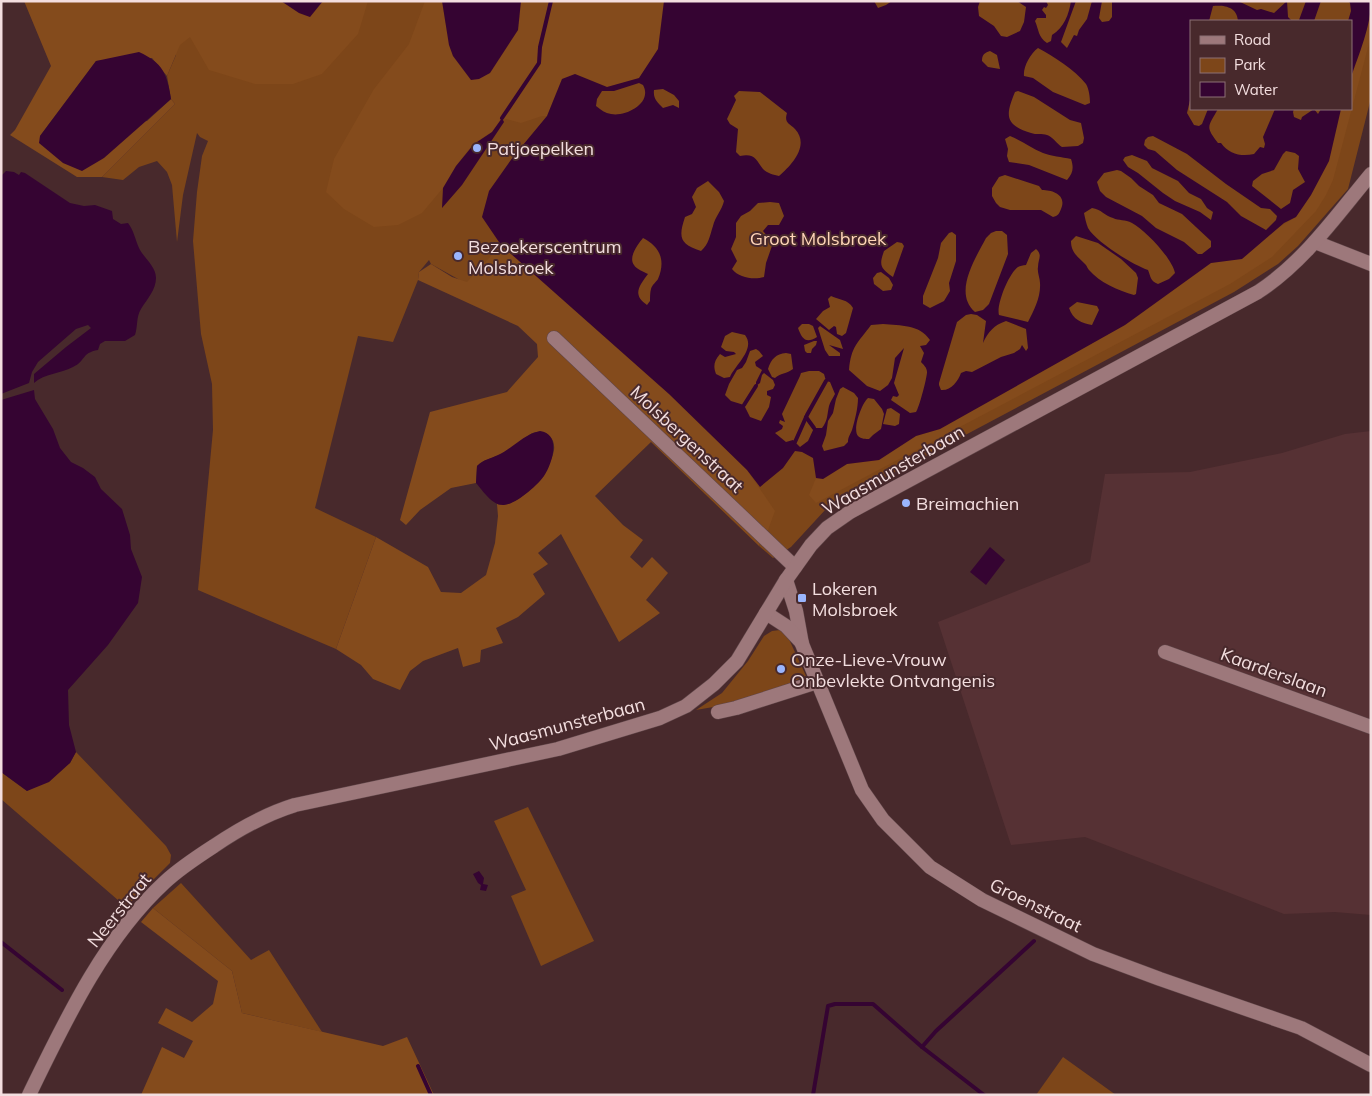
<svg xmlns="http://www.w3.org/2000/svg" width="1372" height="1096" font-family="Mulish,sans-serif">
<style>
.built{fill:#563134}
.green{fill:#7d4619;fill-rule:evenodd}
.forest{fill:#844b1c}
.water{fill:#350432;fill-rule:evenodd}
.lines{fill:none;stroke-linecap:round;stroke-linejoin:round}
.stream{stroke:#350432;stroke-width:4}
.minor-casing{stroke:#604649;stroke-width:15}
.minor{stroke:#9d787b;stroke-width:14}
.poi-dot{fill:#9ab5fd;stroke:#48292c;stroke-width:2}
.labels{text-anchor:middle;dominant-baseline:central;stroke-width:4;stroke-linejoin:round;paint-order:stroke}
.poi-label{font-size:18px;fill:#f3dedf;stroke:#48292c;text-anchor:start}
.park-label{font-size:18px;fill:#ffd5b8;stroke:#48292c}
.street-label{font-size:18px;fill:#f3dedf;stroke:#48292c}
</style>
<rect width="100%" height="100%" fill="#48292c"/>
<polygon class="built" points="1371,431 1371,915 1335,912 1284,914 1085,837 1011,845 938,622 1090,562 1105,474 1190,472 1282,453 1345,434"/>
<g class="green">
<path d="M 159,1 L 1371,1 L 1371,98 L 1348,189 L 1298,246 L 1278,264 L 1234,292 L 826,509 L 791,547 L 773,558 L 759,546 L 768,530 L 688,449 L 458,279 L 431,264 L 429,260 L 419,272 L 418,280 L 393,342 L 358,336 L 315,508 L 376,537 L 336,649 L 198,590 L 213,430 L 212,384 L 201,334 L 193,241 L 197,192 L 202,156 L 208,141 L 200,137 L 197,133 L 183,195 L 177,242 L 172,185 L 167,172 L 157,161 L 139,167 L 123,180 L 102,177 L 175,104 L 171,99 L 167,76 L 176,55 ZM 1191,21 L 1351,21 L 1351,109 L 1191,109 Z"/>
<path d="M 780,630 L 788,637 L 806,676 C 771,692 734,705 696,710 L 722,693 L 748,661 L 764,636 L 772,631 Z"/>
<polygon points="76,752 166,846 171,855 170,863 126,907 1,799 1,772 27,791 70,763"/>
<polygon points="528,807 594,941 541,966 511,896 526,890 494,821"/>
<polygon points="181,883 251,960 269,950 322,1032 242,1013 232,971 153,908"/>
<polygon points="1063,1057 1116,1095 1036,1095"/>
</g>
<g class="forest">
<polygon points="24,1 281,1 299,13 310,17 323,1 368,1 358,34 322,74 293,84 255,84 209,70 190,37 180,45 167,76 152,58 96,61 40,136 147,121 171,99 175,104 102,177 77,177 10,135 15,130 51,66"/>
<polygon points="425,1 442,1 449,45 453,56 471,80 490,73 518,30 521,1 664,1 658,49 639,79 607,87 575,74 562,79 547,116 542,116 521,123 502,118 492,132 473,144 456,166 443,188 422,213 398,225 374,227 344,209 326,192 334,159 374,89 409,44"/>
<polygon points="1371,10 1371,36 1333,180 1326,195 1316,211 1272,257 1230,284 852,484 816,503 809,495 816,478 823,479 847,464 879,460 916,436 940,429 1125,325 1211,263 1224,260 1296,217 1311,195 1329,161 1341,109 1351,109 1351,77 1359,54"/>
<path d="M 501,245 L 669,394 L 747,470 L 775,511 L 768,530 L 759,546 L 651,442 L 595,496 L 623,525 L 643,540 L 630,557 L 642,568 L 652,557 L 668,573 L 646,600 L 660,613 L 619,642 L 561,534 L 538,553 L 548,564 L 533,574 L 545,594 L 518,617 L 496,628 L 503,643 L 481,650 L 480,662 L 463,667 L 458,648 L 423,661 L 410,671 L 400,690 L 373,679 L 361,665 L 336,649 L 376,537 L 428,567 L 441,592 L 461,593 L 486,575 L 495,543 L 498,516 L 497,504 C 519,510 551,470 554,450 C 556,435 541,427 529,435 C 526,437 523,440 520,442 C 514,446 504,453 497,456 C 489,459 483,460 477,466 L 476,483 L 451,488 L 420,510 L 406,525 L 400,520 L 430,412 L 507,392 L 538,357 L 537,344 L 518,326 L 418,280 L 419,272 L 431,264 L 452,277 L 467,282 Z"/>
<polygon points="153,908 232,971 242,1013 383,1046 407,1037 434,1095 141,1095 162,1047 184,1058 193,1041 158,1023 166,1008 192,1022 213,1004 218,981 141,922"/>
</g>
<g class="water">
<polygon points="281,1 323,1 310,17 299,13"/>
<polygon points="442,1 521,1 518,30 490,73 479,79 471,80 453,56 449,45"/>
<path d="M 664,1 L 874,1 L 878,8 L 886,5 L 892,1 L 980,1 L 978,7 L 979,16 L 994,26 L 1001,36 L 1007,37 L 1020,31 L 1024,22 L 1026,7 L 1017,1 L 1046,1 L 1048,5 L 1046,8 L 1044,7 L 1042,10 L 1046,15 L 1046,18 L 1037,18 L 1035,21 C 1039,30 1038,37 1047,43 L 1051,41 L 1052,35 C 1064,28 1069,14 1071,1 L 1076,1 L 1061,42 L 1067,48 L 1074,35 L 1077,36 L 1079,30 L 1087,19 L 1092,1 L 1102,1 L 1099,18 L 1102,22 L 1109,21 L 1112,17 L 1112,1 L 1238,1 L 1257,10 L 1261,9 L 1274,13 L 1287,1 L 1288,17 L 1292,21 L 1238,21 C 1237,7 1225,5 1213,6 L 1209,21 L 1191,21 L 1191,96 L 1187,113 L 1194,125 L 1199,126 L 1202,124 L 1208,109 L 1218,109 C 1208,127 1205,126 1218,143 L 1221,143 C 1229,154 1241,157 1254,154 L 1260,147 L 1264,148 L 1265,144 L 1263,137 L 1275,109 L 1294,109 L 1293,112 L 1294,117 L 1301,120 L 1302,117 L 1314,109 L 1318,114 L 1321,109 L 1341,109 L 1329,161 L 1311,195 L 1296,217 L 1284,223 L 1242,259 L 1211,263 L 1125,325 L 940,429 L 916,436 L 879,460 L 847,464 L 823,479 L 816,478 L 813,458 L 802,452 L 795,451 L 783,468 L 760,487 L 747,470 L 669,394 L 501,245 L 482,217 L 489,191 L 513,157 L 547,116 L 562,79 L 575,74 L 607,87 L 639,78 L 658,49 ZM 1038,48 C 1053,56 1075,70 1086,84 C 1089,89 1090,97 1090,103 L 1085,105 L 1053,92 L 1033,78 L 1024,76 C 1023,67 1030,54 1038,48 ZM 990,51 L 997,55 L 1000,69 L 988,67 L 982,61 C 982,55 984,53 990,51 ZM 639,83 L 643,85 C 653,103 626,117 611,114 C 605,113 601,110 596,106 L 597,99 L 602,91 L 614,91 ZM 663,89 L 674,95 L 679,101 L 679,108 L 673,105 L 663,108 C 657,102 653,99 654,90 ZM 739,91 L 760,92 L 787,113 C 784,123 789,123 795,129 C 810,145 792,165 779,176 C 774,175 767,173 763,169 C 756,160 755,153 740,156 L 736,152 L 738,129 L 730,124 L 727,119 L 736,100 L 734,96 ZM 1018,91 L 1034,97 L 1070,120 L 1081,123 L 1084,138 L 1083,143 L 1078,146 L 1062,147 C 1057,144 1052,136 1047,135 C 1042,133 1036,135 1031,133 C 1005,125 1005,116 1015,92 ZM 1010,136 C 1022,141 1031,148 1043,153 C 1051,156 1062,157 1071,159 C 1074,168 1073,173 1067,180 L 1029,165 L 1009,162 L 1007,156 L 1008,149 L 1005,139 ZM 1153,136 L 1187,154 L 1226,184 L 1261,208 L 1270,209 L 1277,216 L 1276,220 L 1266,230 L 1241,216 L 1227,202 L 1177,170 L 1155,151 L 1148,149 L 1144,145 L 1145,140 L 1148,137 ZM 1286,151 L 1295,153 L 1299,156 L 1298,169 L 1305,182 L 1293,190 L 1290,203 L 1281,209 L 1252,186 L 1253,181 L 1262,174 L 1274,170 L 1283,154 ZM 1132,155 L 1147,161 L 1152,168 L 1178,181 L 1189,193 L 1201,199 L 1207,208 L 1213,212 L 1211,220 L 1200,212 L 1175,201 L 1163,193 L 1138,173 L 1128,167 L 1123,160 L 1125,157 ZM 1117,170 L 1121,171 L 1131,178 L 1139,186 L 1153,195 L 1159,203 L 1182,214 L 1211,241 L 1211,247 L 1202,254 L 1198,254 L 1184,242 L 1156,228 L 1142,216 L 1106,197 L 1100,191 L 1097,182 L 1104,173 ZM 1005,175 L 1039,186 L 1042,190 C 1053,190 1067,195 1061,209 C 1059,214 1058,216 1053,217 L 1041,210 L 1010,210 L 1000,207 L 996,203 L 992,196 L 992,188 L 999,177 ZM 708,181 L 719,192 L 724,201 C 722,210 715,217 713,226 C 710,235 709,244 701,251 C 680,244 678,238 685,217 L 692,214 L 696,207 L 692,197 L 697,188 ZM 770,202 L 779,203 L 784,216 L 779,225 L 768,225 L 763,231 L 773,243 L 766,263 L 764,277 C 754,280 739,278 732,269 L 737,261 L 731,249 L 736,237 L 736,223 L 741,216 L 750,211 L 758,203 ZM 1092,208 C 1101,209 1105,216 1113,218 C 1119,221 1125,219 1132,223 C 1145,230 1172,258 1175,273 L 1169,279 L 1158,284 C 1150,281 1151,277 1148,270 C 1133,265 1096,242 1088,228 C 1086,223 1085,218 1084,213 ZM 996,231 L 1002,231 L 1007,235 L 1008,254 L 989,304 L 983,310 L 975,312 C 953,293 975,259 986,238 L 991,233 ZM 952,232 L 956,235 L 956,261 L 949,283 L 950,291 L 944,301 L 930,308 L 923,304 L 923,296 L 938,258 L 941,243 L 949,233 ZM 1076,236 L 1098,243 L 1121,259 L 1136,273 L 1138,278 L 1136,294 L 1134,295 C 1119,291 1099,282 1089,270 C 1086,266 1088,267 1085,264 C 1077,256 1071,252 1071,241 ZM 643,238 C 660,247 666,260 658,279 C 656,282 652,285 651,289 C 650,292 650,298 650,301 L 647,305 C 632,295 639,286 648,274 C 644,272 636,269 634,265 C 628,257 638,244 643,238 ZM 897,242 L 902,243 L 904,246 L 893,277 C 880,268 879,265 884,251 ZM 1036,249 C 1043,255 1038,259 1038,267 C 1037,272 1040,278 1040,283 C 1041,297 1034,310 1028,322 L 999,315 C 996,305 1009,273 1018,267 C 1020,266 1023,265 1026,265 L 1031,253 ZM 881,272 L 889,278 L 893,285 L 891,290 L 883,291 L 874,284 L 873,278 L 877,273 ZM 831,296 C 839,300 848,299 853,308 L 846,333 L 842,336 L 837,334 L 836,327 L 834,326 L 829,330 L 816,319 L 823,311 L 830,307 L 828,299 ZM 1077,302 L 1097,306 L 1099,310 L 1092,325 C 1082,323 1073,320 1069,308 ZM 971,314 L 977,315 L 986,321 L 983,343 C 988,332 994,325 1006,321 L 1026,329 L 1028,348 L 1026,351 L 1022,345 L 1020,349 L 1014,353 L 1001,357 L 972,372 L 966,371 L 961,373 C 958,381 951,391 941,390 L 939,385 L 939,383 L 957,322 L 966,315 ZM 802,324 L 809,324 L 813,326 L 817,337 C 806,344 802,339 798,328 ZM 883,324 C 901,326 919,324 930,340 L 926,345 L 920,346 L 924,353 L 921,362 C 924,365 927,368 927,372 C 927,378 919,408 916,412 L 910,413 L 891,400 L 893,396 L 897,397 L 899,395 L 894,383 L 904,348 L 895,358 L 892,378 L 888,385 L 880,391 L 867,386 L 849,370 C 851,346 858,343 871,325 ZM 820,326 L 840,340 L 843,349 L 829,345 L 840,353 L 840,356 L 829,356 L 825,350 L 818,328 ZM 732,332 L 745,335 C 756,349 735,365 730,377 L 724,378 L 716,374 C 713,366 714,361 720,354 L 725,357 L 736,354 L 734,352 L 726,351 L 721,347 L 725,336 ZM 814,341 L 817,341 L 816,345 L 812,349 L 811,353 L 807,353 L 805,351 L 804,345 ZM 756,349 L 759,351 L 763,356 L 755,362 L 756,366 L 762,370 L 756,382 L 756,386 L 760,383 L 762,375 L 764,373 L 773,380 L 775,385 L 773,389 L 767,391 L 767,395 L 771,397 L 769,407 L 761,421 L 750,417 L 744,405 L 731,401 L 725,395 L 729,384 L 737,370 L 742,368 L 746,362 L 750,351 ZM 786,353 L 791,354 L 793,369 C 787,374 780,373 775,378 L 772,377 L 768,369 C 771,359 776,354 786,353 ZM 809,371 L 819,371 L 824,374 L 826,381 L 830,382 L 835,394 C 833,398 830,402 829,406 C 827,415 828,420 822,428 L 814,428 L 808,441 L 800,447 L 793,440 L 786,442 L 775,433 L 782,429 L 783,426 L 779,423 L 780,420 L 785,422 L 782,414 L 800,376 L 801,373 ZM 843,387 L 854,393 L 858,398 C 858,408 855,420 852,430 C 850,435 848,437 848,442 L 844,446 L 824,451 L 822,446 L 826,435 L 828,421 L 833,413 L 836,399 L 840,389 ZM 868,398 L 874,399 L 882,409 L 884,414 L 881,429 L 873,435 L 869,439 C 866,439 861,439 858,436 C 852,429 862,403 868,398 ZM 891,408 L 900,414 L 899,424 L 895,426 L 883,424 L 887,409 Z"/>
<polygon points="1306,1 1321,1 1314,21 1294,21 1299,20"/>
<path d="M 1348,1 L 1371,1 C 1371,26 1359,54 1351,77 L 1351,21 L 1348,21 L 1351,11 L 1350,3 Z"/>
<path d="M 139,52 C 163,63 167,74 171,99 L 104,158 L 82,171 L 63,163 L 39,143 L 40,136 L 96,61 Z"/>
<polygon points="502,118 504,122 462,185 442,208 443,188 456,166 474,144 492,132"/>
<path d="M 6,171 L 14,172 L 19,175 L 21,172 L 25,173 L 70,203 L 84,206 L 95,205 L 112,211 L 113,219 L 121,224 L 128,223 C 134,231 135,239 139,248 C 143,257 156,266 156,278 C 156,290 147,299 141,309 C 136,317 138,326 135,335 L 125,341 L 105,341 L 100,344 L 98,350 C 81,353 86,361 73,367 C 60,374 45,373 34,383 L 34,374 L 66,347 L 91,328 L 88,325 L 76,329 L 38,362 L 32,372 L 29,383 L 1,394 L 1,176 Z"/>
<polygon points="34,390 35,399 53,429 60,448 71,462 83,468 95,477 101,489 122,509 130,535 131,549 142,577 138,603 108,645 68,690 69,725 76,752 70,763 49,782 27,791 1,772 1,400"/>
<path d="M 540,431 C 562,434 552,464 544,476 C 538,485 514,506 503,505 C 492,505 483,491 476,483 L 477,466 C 484,459 490,459 498,455 C 513,448 524,434 540,431 Z"/>
<polygon points="990,547 1005,560 986,585 970,572"/>
<polygon points="479,871 484,878 483,884 488,885 486,891 480,890 481,885 478,883 473,874"/>
</g>
<g class="lines">
<g class="stream">
<polyline points="502,118 539,63 540,47 551,1"/>
<polyline points="744,405 756,386"/>
<polyline points="806,417 814,428"/>
<polyline points="795,442 807,415 826,381"/>
<polyline points="1,942 62,990"/>
<polyline points="922,1047 936,1031 1034,941"/>
<polyline points="418,1066 431,1095"/>
<polyline points="813,1095 828,1006 835,1004 873,1004 922,1047 984,1095"/>
</g>
<defs>
<g id="minor">
<polyline points="1315,242 1371,264"/>
<polyline points="554,338 795,567"/>
<polyline points="786,580 796,611 802,644 862,790 883,820 930,867 982,900 1093,954 1160,979 1301,1028 1371,1065"/>
<polyline points="766,613 786,626 802,643"/>
<polyline points="1165,652 1371,727"/>
<polyline points="718,712 736,708 817,682"/>
<path d="M 29,1095 C 65,1021 104,938 165,882 C 180,868 197,857 214,846 C 239,829 266,814 295,805 L 558,749 L 660,718 L 686,706 L 714,684 L 737,661 L 786,580 L 811,545 L 827,528 L 850,512 L 1258,292 C 1304,262 1336,216 1371,174"/>
</g>
</defs>
<use href="#minor" class="minor-casing"/>
<use href="#minor" class="minor"/>
</g>
<g class="poi-dot">
<circle cx="477" cy="148" r="5"/>
<circle cx="458" cy="256" r="5"/>
<circle cx="906" cy="503" r="5"/>
<rect x="797" y="593" width="10" height="10" rx="2.5"/>
<circle cx="781" cy="669" r="5"/>
</g>
<g class="labels">
<g class="poi-label">
<text x="487" y="148">Patjoepelken</text>
<text x="468" y="246">Bezoekerscentrum<tspan x="468" dy="21">Molsbroek</tspan></text>
<text x="916" y="503">Breimachien</text>
<text x="812" y="588">Lokeren<tspan x="812" dy="21">Molsbroek</tspan></text>
<text x="791" y="659">Onze-Lieve-Vrouw<tspan x="791" dy="21">Onbevlekte Ontvangenis</tspan></text>
</g>
<g class="park-label">
<text x="818" y="238">Groot Molsbroek</text>
</g>
<g class="street-label">
<text transform="translate(687 439) rotate(43)">Molsbergenstraat</text>
<text transform="translate(893 470) rotate(-30)">Waasmunsterbaan</text>
<text transform="translate(1274 672) rotate(20)">Kaarderslaan</text>
<text transform="translate(567 724) rotate(-15)">Waasmunsterbaan</text>
<text transform="translate(1036 905) rotate(26)">Groenstraat</text>
<text transform="translate(119 910) rotate(-51)">Neerstraat</text>
</g>
</g>
<rect width="1372" height="1096" fill="none" stroke="#f3dedf" stroke-width="5"/>
<rect x="1190" y="20" width="162" height="90" fill="#48292c" stroke="#8c7174"/>
<rect x="1200" y="36" width="25" height="8" fill="#9d787b" stroke="#8c7174"/>
<text x="1234" y="45" font-size="15" fill="#f3dedf">Road</text>
<rect x="1200" y="58" width="25" height="15" fill="#7d4619" stroke="#8c7174"/>
<text x="1234" y="70" font-size="15" fill="#f3dedf">Park</text>
<rect x="1200" y="82" width="25" height="15" fill="#350432" stroke="#8c7174"/>
<text x="1234" y="95" font-size="15" fill="#f3dedf">Water</text>
</svg>
